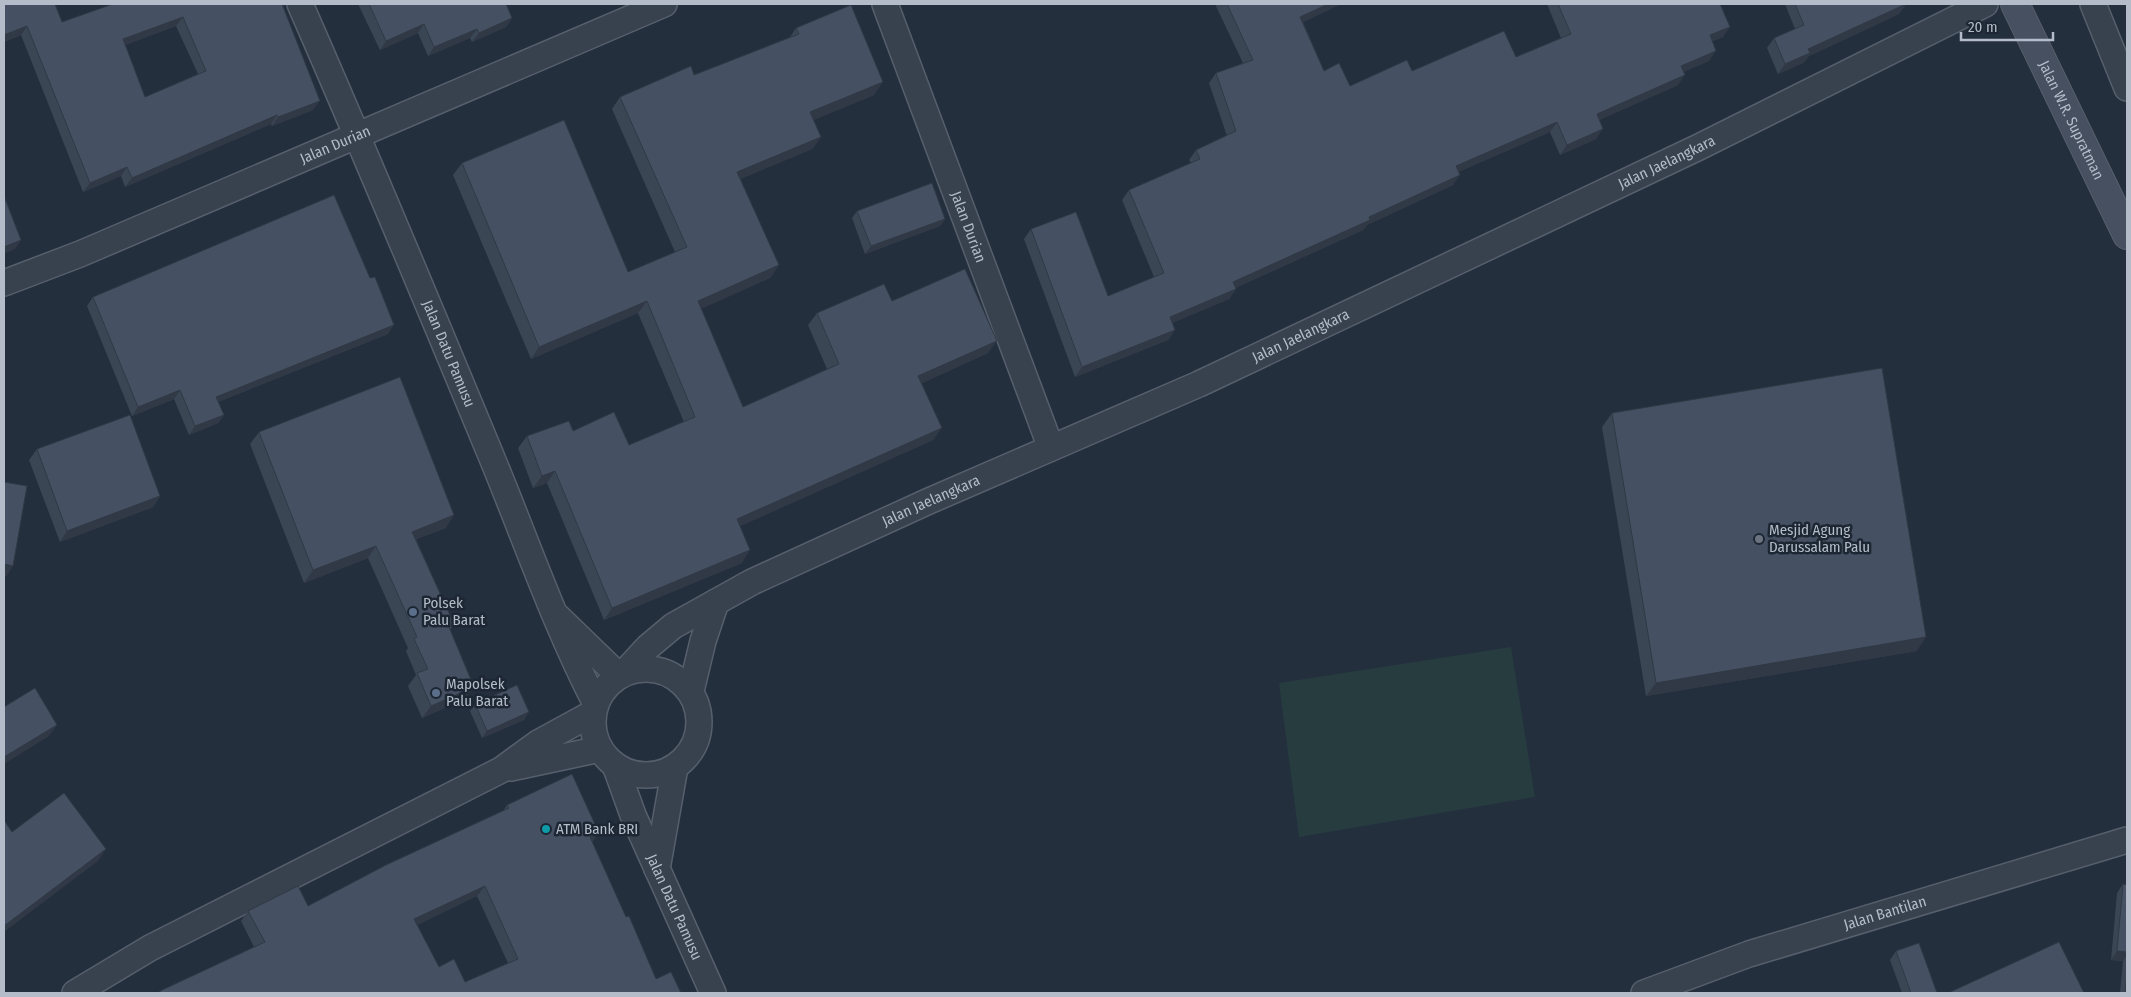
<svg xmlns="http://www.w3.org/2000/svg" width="2131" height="997" font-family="'Fira Sans Condensed',sans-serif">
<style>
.green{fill:#263c3f}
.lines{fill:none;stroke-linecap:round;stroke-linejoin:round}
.street-casing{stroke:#565f6c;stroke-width:28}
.secondary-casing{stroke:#565f6c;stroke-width:30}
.street{stroke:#38414e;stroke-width:25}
.secondary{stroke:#465061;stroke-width:28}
.wall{fill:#3b4654;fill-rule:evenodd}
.shaded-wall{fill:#303945}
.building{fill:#455162;stroke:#303945;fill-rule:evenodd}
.worship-dot{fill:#6b7280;stroke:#1d2633;stroke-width:2}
.service-dot{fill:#5c6f8a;stroke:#1d2633;stroke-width:2}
.culture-dot{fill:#0f9aa8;stroke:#1d2633;stroke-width:2}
.labels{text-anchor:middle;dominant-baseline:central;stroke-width:5;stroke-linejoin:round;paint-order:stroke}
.street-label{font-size:15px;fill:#b4bcc9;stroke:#1d2633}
.poi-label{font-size:15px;fill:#b4bcc9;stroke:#1d2633;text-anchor:start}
</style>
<rect width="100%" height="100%" fill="#242f3e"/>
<polygon class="green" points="1511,647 1535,797 1299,837 1279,683"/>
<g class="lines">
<defs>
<g id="street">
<path id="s1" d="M 300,4 C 366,154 429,306 492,458 C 526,540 555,625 596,704"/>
<path id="s2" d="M 885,4 L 1051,448"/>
<polyline points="2093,4 2127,88"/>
<path id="s3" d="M 4,283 L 80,254 L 664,4"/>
<polyline points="558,617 619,676"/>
<circle cx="646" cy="722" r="53"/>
<path id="s4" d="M 624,673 L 648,647 L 673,626 L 752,582 L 929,501 L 1199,384 L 1699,147 L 1985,4"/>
<polyline points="691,691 703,641 716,602"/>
<path id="s5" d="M 615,765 L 633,815 L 713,993"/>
<polyline points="511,768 600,749"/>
<polyline points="657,869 675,767"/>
<polyline points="75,993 150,948 501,770 538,743 593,713"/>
<path id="s6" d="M 1644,993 L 1749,954 L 2127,840"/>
</g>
<g id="secondary">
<path id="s7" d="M 2015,4 L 2127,235"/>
</g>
</defs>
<use href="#street" class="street-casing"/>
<use href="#secondary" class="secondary-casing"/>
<use href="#street" class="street"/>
<use href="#secondary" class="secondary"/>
</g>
<g class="wall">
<path d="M 113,4 L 285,4 L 283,6 L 313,110 L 272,126 L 271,124 L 125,187 L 121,176 L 83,192 L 21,35 L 4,42 L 4,5 L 62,22 ZM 176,26 L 198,74 L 145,97 L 125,45 Z"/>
<polygon points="358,4 506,4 512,18 506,27 472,42 470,38 428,56 418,33 380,50"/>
<polygon points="1215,4 1341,4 1303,22 1324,71 1350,86 1412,71 1516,57 1561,38 1547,4 1720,4 1723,37 1713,41 1709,61 1683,72 1678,85 1599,120 1596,139 1560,155 1550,132 1458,172 1453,185 1367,225 1363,230 1235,288 1236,289 1229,299 1172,323 1175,330 1168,340 1075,377 1024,239 1031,229 1108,296 1154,277 1122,200 1129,190 1191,163 1189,160 1196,150 1227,136 1209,83 1216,73 1243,63"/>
<polygon points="1785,4 1906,4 1899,14 1809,56 1803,63 1778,74 1767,48 1774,38 1795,29"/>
<polygon points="796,28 874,95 813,120 821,137 812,149 740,179 779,265 770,278 701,308 743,407 827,369 808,325 817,313 892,301 988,353 922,383 933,440 740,526 742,563 604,620 547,483 533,488 518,448 527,436 573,431 629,445 684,422 638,313 531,359 453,175 462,163 628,272 675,252 612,109 620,97 694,75 790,37"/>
<polygon points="857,211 945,219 940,226 865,254 852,218"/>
<polygon points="93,297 388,334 218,402 224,415 218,423 189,435 174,399 132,416 87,306"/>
<polygon points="1612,413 1917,651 1646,696 1602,427"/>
<polygon points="259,432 446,528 416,539 454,624 450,630 465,699 422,718 408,686 416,675 406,651 408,648 368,558 304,583 250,444"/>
<polygon points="37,449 160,496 153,507 60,542 29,460"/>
<polygon points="475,704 529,712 524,720 482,738 470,711"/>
<path d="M 507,805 L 592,843 L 626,917 L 656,979 L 681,993 L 158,993 L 160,991 L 254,947 L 241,921 L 248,911 L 308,906 L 503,811 ZM 477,896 L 508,963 L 465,982 L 439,967 L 417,925 Z"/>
<polygon points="2123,884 2127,885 2127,993 2120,993 2123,961 2111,960 2117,893"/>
<polygon points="1896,951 1937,993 1902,993 1890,960"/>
</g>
<g class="shaded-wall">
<polygon points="1328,4 1341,4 1293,27 1300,17"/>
<polygon points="1906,4 1899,14 1809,56 1803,63 1778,74 1785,64 1808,49"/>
<polygon points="183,17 176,26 116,48 123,39"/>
<polygon points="512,18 506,27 472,42 479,33"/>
<polygon points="424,24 418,33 380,50 386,41"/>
<polygon points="27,26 21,35 4,42 4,35"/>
<polygon points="1730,27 1723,37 1703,45 1710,35"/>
<polygon points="477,29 470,38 428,56 434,47"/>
<polygon points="1716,51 1709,61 1674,76 1681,66"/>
<polygon points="1685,75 1678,85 1590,124 1597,114"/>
<polygon points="883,82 874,95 802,125 810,112"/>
<polygon points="320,101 313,110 272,126 278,117"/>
<polygon points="277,115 271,124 125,187 132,178"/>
<polygon points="1557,122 1550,132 1449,176 1456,166"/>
<polygon points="1603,129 1596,139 1560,155 1567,145"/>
<polygon points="821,137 812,149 729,184 737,172"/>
<polygon points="127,167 121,176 83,192 90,183"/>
<polygon points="1460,175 1453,185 1367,225 1363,230 1226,292 1233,282 1369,217"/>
<polygon points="945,219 940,226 865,254 871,246"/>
<polygon points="21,240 15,249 4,254 4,247"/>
<polygon points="779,265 770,278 690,314 698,301"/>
<polygon points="1236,289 1229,299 1163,327 1170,317"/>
<polygon points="647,301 638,313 531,359 539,347"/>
<polygon points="394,325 388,334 210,405 216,397"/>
<polygon points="1175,330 1168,340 1075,377 1082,367"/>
<polygon points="997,341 988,353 910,388 918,376"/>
<polygon points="180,390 174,399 132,416 138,407"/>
<polygon points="224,415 218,423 189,435 195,426"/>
<polygon points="942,428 933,440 729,531 737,519"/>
<polygon points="555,471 547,483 533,488 542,476"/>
<polygon points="160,496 153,507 60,542 67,531"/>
<polygon points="454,515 446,528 404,544 412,532"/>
<polygon points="376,546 368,558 304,583 313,570"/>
<polygon points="750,550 742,563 604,620 612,608"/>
<polygon points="4,564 13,566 6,577 4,576"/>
<polygon points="1926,637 1917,651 1646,696 1656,683"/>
<polygon points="474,687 465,699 422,718 431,706"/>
<polygon points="529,712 524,720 482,738 487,731"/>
<polygon points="57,725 49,736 4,764 4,757"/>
<polygon points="599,833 592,843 590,837"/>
<polygon points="106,849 98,861 4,932 4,926"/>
<polygon points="485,886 477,896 407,930 414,919"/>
<polygon points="2117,951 2127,952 2127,955 2123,961 2111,960"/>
</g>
<g class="building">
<path d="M 6,4 L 55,4 L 62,22 L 113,4 L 282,4 L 320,101 L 278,117 L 277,115 L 132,178 L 127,167 L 90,183 L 27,26 L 4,35 L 4,5 ZM 183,17 L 206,71 L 145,97 L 123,39 Z"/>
<polygon points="369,4 506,4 512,18 479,33 477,29 434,47 424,24 386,41"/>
<polygon points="1227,4 1328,4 1300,17 1324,71 1339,63 1350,86 1407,60 1412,71 1504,31 1516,57 1571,34 1558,4 1720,4 1730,27 1710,35 1716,51 1681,66 1685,75 1597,114 1603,129 1567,145 1557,122 1456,166 1460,175 1369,217 1370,220 1233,282 1236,289 1170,317 1175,330 1082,367 1031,229 1076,212 1108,296 1164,273 1129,190 1200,159 1196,150 1236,131 1216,73 1253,60"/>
<polygon points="1795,4 1906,4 1808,49 1810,53 1785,64 1774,38 1804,25"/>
<polygon points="851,5 883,82 810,112 821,137 737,172 779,265 698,301 743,407 839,364 817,313 884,284 892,301 965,269 997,341 918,376 942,428 737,519 750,550 612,608 555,471 542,476 527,436 569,421 573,431 614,412 629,445 695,417 647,301 539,347 462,163 564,120 628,272 687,247 620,97 691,66 694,75 799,34 796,28"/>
<polygon points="932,183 945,219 871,246 857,211"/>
<polygon points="334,195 370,278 375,277 394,325 216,397 224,415 195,426 180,390 138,407 93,297"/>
<polygon points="4,196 21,240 4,247"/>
<polygon points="1882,368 1926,637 1656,683 1612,413"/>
<polygon points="400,377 454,515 412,532 454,624 449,627 474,687 431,706 417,673 428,669 414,639 417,637 376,546 313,570 259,432"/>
<polygon points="130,415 160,496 67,531 37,449"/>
<polygon points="4,482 27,486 13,566 4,564"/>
<polygon points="517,685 529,712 487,731 475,704"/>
<polygon points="35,688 57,725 4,757 4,707"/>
<path d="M 572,774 L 599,833 L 590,837 L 626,917 L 629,916 L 656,979 L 671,972 L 681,993 L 161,993 L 160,991 L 265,942 L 248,911 L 298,886 L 308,906 L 386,865 L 509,808 L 507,805 ZM 485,886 L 518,959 L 465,982 L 454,959 L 439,967 L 414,919 Z"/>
<polygon points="64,793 106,849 4,926 4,820 12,832"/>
<polygon points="2123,884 2127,885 2127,952 2117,951"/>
<polygon points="2059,942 2084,993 1948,993"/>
<polygon points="1919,943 1937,993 1911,993 1896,951"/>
<polygon points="2127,973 2127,993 2125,993"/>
</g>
<circle class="worship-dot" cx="1759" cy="539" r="5"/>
<g class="service-dot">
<circle cx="413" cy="612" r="5"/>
<circle cx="436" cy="693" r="5"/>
</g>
<circle class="culture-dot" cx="546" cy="829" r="5"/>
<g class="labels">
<g class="street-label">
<text stroke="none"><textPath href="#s7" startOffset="129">Jalan W.R. Supratman</textPath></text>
<text stroke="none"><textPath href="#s3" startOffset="359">Jalan Durian</textPath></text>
<text stroke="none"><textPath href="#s4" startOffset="1165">Jalan Jaelangkara</textPath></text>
<text stroke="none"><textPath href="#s2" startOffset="238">Jalan Durian</textPath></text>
<text stroke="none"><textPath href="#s4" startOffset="760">Jalan Jaelangkara</textPath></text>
<text stroke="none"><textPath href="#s1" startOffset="380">Jalan Datu Pamusu</textPath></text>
<text stroke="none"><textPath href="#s4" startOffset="355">Jalan Jaelangkara</textPath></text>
<text stroke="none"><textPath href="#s5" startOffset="154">Jalan Datu Pamusu</textPath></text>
<text stroke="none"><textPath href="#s6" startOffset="254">Jalan Bantilan</textPath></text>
</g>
<g class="poi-label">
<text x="1769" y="530">Mesjid Agung<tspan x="1769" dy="17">Darussalam Palu</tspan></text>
<text x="423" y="603">Polsek<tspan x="423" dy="17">Palu Barat</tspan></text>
<text x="446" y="684">Mapolsek<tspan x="446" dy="17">Palu Barat</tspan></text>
<text x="556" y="829">ATM Bank BRI</text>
</g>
</g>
<rect width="2131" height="997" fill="none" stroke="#b4bcc9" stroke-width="10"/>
<path d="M1961 32v8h92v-8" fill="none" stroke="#b4bcc9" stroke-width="2.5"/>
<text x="1968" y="32" font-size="15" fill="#b4bcc9" stroke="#1d2633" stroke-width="4" paint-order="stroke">20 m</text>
</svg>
